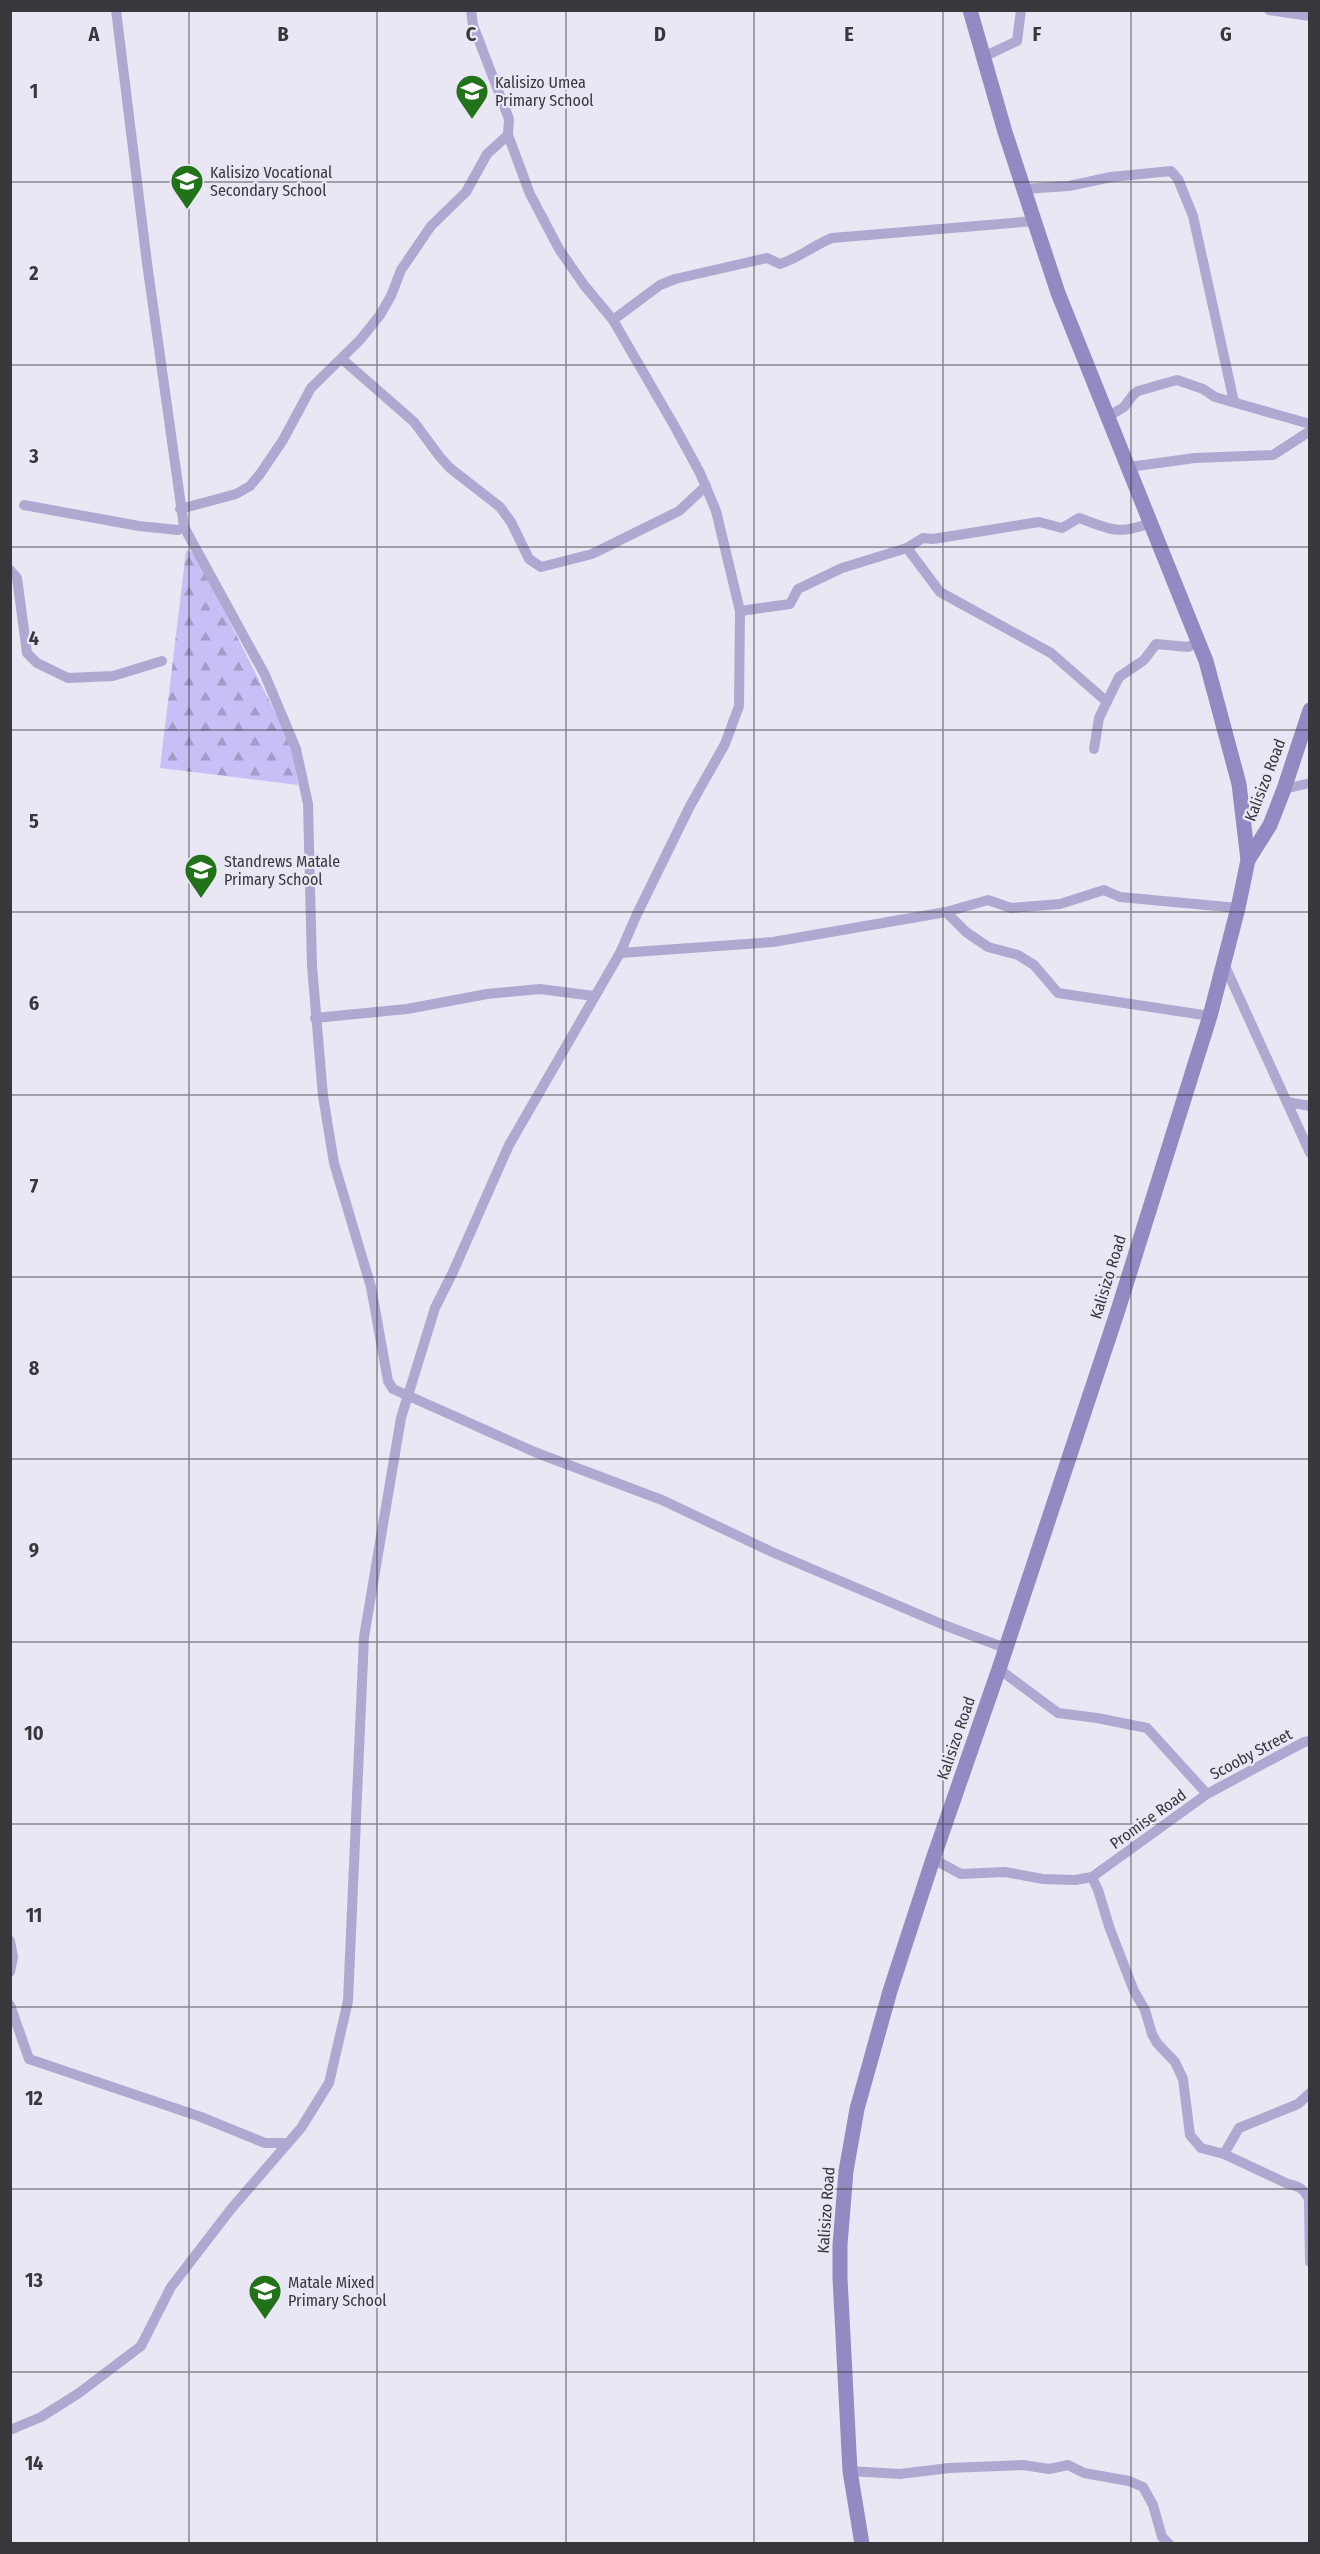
<svg xmlns="http://www.w3.org/2000/svg" width="1320" height="2554" font-family="'Fira Sans Condensed',sans-serif">
<style>
.forest{fill:url(#forest-firs)}
.lines{fill:none;stroke-linecap:round;stroke-linejoin:round}
.street{stroke:#afa9d1;stroke-width:10}
.secondary{stroke:#9389c3;stroke-width:15}
.grid{fill:none;stroke:#38373c;stroke-width:1.5;stroke-opacity:0.55}
.labels{text-anchor:middle;dominant-baseline:central;stroke-width:4.5;stroke-linejoin:round;paint-order:stroke}
.poi-label{font-size:16px;fill:#38373c;stroke:#e9e7f4;text-anchor:start}
.street-label{font-size:16px;fill:#38373c;stroke:#e9e7f4}
.grid-label{font-size:20px;text-anchor:middle;font-weight:bold;fill:#38373c;stroke:#e9e7f4;stroke-width:4.5;stroke-linejoin:round;paint-order:stroke}
</style>
<defs>
<pattern id="forest-firs" width="22" height="20" patternUnits="userSpaceOnUse" patternTransform="scale(1.5)"><rect width="22" height="20" fill="#c8bff7"/><path d="M5 1l3.5 6h-7zM16 11l3.5 6h-7z" fill="#a39cc9"/></pattern>
</defs>
<rect width="100%" height="100%" fill="#e9e7f4"/>
<polygon class="forest" points="186,551 192,552 200,563 277,716 293,754 298,785 160,768"/>
<g class="lines">
<g class="street">
<polyline points="116,10 147,263 184,527 265,675 296,749 308,804 312,966 323,1096 334,1163 371,1287 388,1381 393,1389 537,1453 662,1500 772,1552 944,1625 1005,1648"/>
<polyline points="1269,10 1310,16"/>
<polyline points="983,57 1017,41 1021,10"/>
<polyline points="1024,189 1069,186 1111,177 1171,171 1178,179 1193,216 1234,402"/>
<path d="M 613,320 L 660,285 L 675,279 L 767,258 L 780,264 C 799,258 814,245 832,238 L 1035,221"/>
<polyline points="342,359 414,422 440,457 450,468 500,507 511,522 529,559 541,567 592,554 679,511 706,486"/>
<polyline points="1109,416 1124,407 1133,395 1138,391 1177,380 1203,389 1215,397 1310,424"/>
<polyline points="1129,467 1195,458 1273,455 1310,431"/>
<polyline points="24,505 139,526 178,530"/>
<polyline points="180,509 236,494 250,486 260,474 283,440 311,388 360,340 380,315 391,296 401,270 431,226 466,192 487,154 508,135"/>
<polyline points="907,548 940,592 1051,653 1106,701"/>
<polyline points="10,570 17,578 27,653 37,663 68,678 113,676 162,661"/>
<path d="M 740,611 L 790,604 L 798,589 L 842,568 L 907,548 L 923,538 L 933,539 L 1039,522 L 1062,528 L 1079,518 C 1112,530 1117,535 1151,523"/>
<polyline points="1094,749 1099,718 1119,677 1144,660 1156,644 1188,647 1198,642"/>
<polyline points="1284,789 1310,783"/>
<polyline points="946,912 988,900 1011,908 1060,904 1104,890 1120,897 1238,908"/>
<polyline points="620,953 773,942 946,912 966,932 988,947 1018,955 1034,965 1058,993 1210,1016"/>
<polyline points="1224,964 1310,1153"/>
<polyline points="315,1018 407,1009 487,994 540,989 594,996"/>
<polyline points="1287,1102 1310,1106"/>
<polyline points="999,1669 1058,1713 1097,1718 1147,1728 1207,1794 1092,1877"/>
<polyline points="1207,1794 1304,1742 1310,1741"/>
<path d="M 933,1859 L 961,1874 L 1005,1872 L 1043,1879 L 1075,1880 L 1092,1877 L 1098,1890 L 1110,1929 L 1134,1991 L 1145,2010 L 1152,2034 L 1157,2043 L 1175,2062 L 1183,2079 L 1190,2135 L 1201,2148 L 1224,2154 L 1288,2184 C 1299,2186 1304,2189 1309,2199 L 1310,2262"/>
<polyline points="10,1941 13,1957 10,1972"/>
<polyline points="10,2005 29,2059 201,2117 265,2143 288,2143"/>
<polyline points="1224,2154 1239,2128 1298,2104 1310,2093"/>
<polyline points="10,2430 41,2417 79,2393 141,2346 171,2287 231,2209 301,2128 329,2083 348,2001 364,1637 401,1418 435,1308 453,1272 509,1145 620,953 637,914 690,806 725,744 739,706 740,611 716,511 700,473 675,427 613,320 584,285 559,249 530,194 508,135 509,119 473,25 471,10"/>
<polyline points="850,2471 900,2474 949,2468 1023,2465 1049,2469 1068,2465 1084,2473 1129,2481 1143,2487 1153,2505 1162,2537 1169,2544"/>
</g>
<g class="secondary">
<polyline points="1248,860 1270,825 1284,789 1310,710"/>
<polyline points="862,2544 850,2471 840,2278 840,2245 846,2171 857,2109 890,1991 933,1859 999,1669 1118,1310 1210,1016 1238,908 1248,860 1239,784 1206,661 1058,293 1005,132 970,10"/>
</g>
</g>
<path class="grid" d="M 189,10 L 189,2544M 377,10 L 377,2544M 566,10 L 566,2544M 754,10 L 754,2544M 943,10 L 943,2544M 1131,10 L 1131,2544M 10,182 L 1310,182M 10,365 L 1310,365M 10,547 L 1310,547M 10,730 L 1310,730M 10,912 L 1310,912M 10,1095 L 1310,1095M 10,1277 L 1310,1277M 10,1459 L 1310,1459M 10,1642 L 1310,1642M 10,1824 L 1310,1824M 10,2007 L 1310,2007M 10,2189 L 1310,2189M 10,2372 L 1310,2372"/>
<defs>
<symbol id="school-pin" viewBox="-11 -11 22 30"><path d="M0 17L-7.5 6A9.5 9.5 0 1 1 7.5 6Z" fill="#22721a" stroke="#e9e7f4"/><path d="M0-5L7-2L0 1L-7-2ZM-4 1L0 2.5L4 1V4Q0 6-4 4Z" fill="#fff"/></symbol>
</defs>
<g fill-rule="evenodd">
<use href="#school-pin" x="453" y="72" width="38" height="52"/>
<use href="#school-pin" x="168" y="162" width="38" height="52"/>
<use href="#school-pin" x="182" y="851" width="38" height="52"/>
<use href="#school-pin" x="246" y="2272" width="38" height="52"/>
</g>
<g class="labels">
<g class="poi-label">
<text x="495" y="82">Kalisizo Umea<tspan x="495" dy="18">Primary School</tspan></text>
<text x="210" y="172">Kalisizo Vocational<tspan x="210" dy="18">Secondary School</tspan></text>
<text x="224" y="861">Standrews Matale<tspan x="224" dy="18">Primary School</tspan></text>
<text x="288" y="2282">Matale Mixed<tspan x="288" dy="18">Primary School</tspan></text>
</g>
<g class="street-label">
<text transform="translate(1265 780) rotate(-69)">Kalisizo Road</text>
<text transform="translate(1108 1277) rotate(-73)">Kalisizo Road</text>
<text transform="translate(956 1738) rotate(-71)">Kalisizo Road</text>
<text transform="translate(1251 1754) rotate(-28)">Scooby Street</text>
<text transform="translate(1148 1819) rotate(-36)">Promise Road</text>
<text transform="translate(826 2210) rotate(-86)">Kalisizo Road</text>
</g>
</g>
<g class="grid-label">
<text x="94" y="41">A</text>
<text x="283" y="41">B</text>
<text x="471" y="41">C</text>
<text x="660" y="41">D</text>
<text x="849" y="41">E</text>
<text x="1037" y="41">F</text>
<text x="1226" y="41">G</text>
<text x="34" y="98">1</text>
<text x="34" y="280">2</text>
<text x="34" y="463">3</text>
<text x="34" y="645">4</text>
<text x="34" y="828">5</text>
<text x="34" y="1010">6</text>
<text x="34" y="1193">7</text>
<text x="34" y="1375">8</text>
<text x="34" y="1557">9</text>
<text x="34" y="1740">10</text>
<text x="34" y="1922">11</text>
<text x="34" y="2105">12</text>
<text x="34" y="2287">13</text>
<text x="34" y="2470">14</text>
</g>
<rect width="1320" height="2554" fill="none" stroke="#38373c" stroke-width="24"/>
</svg>
